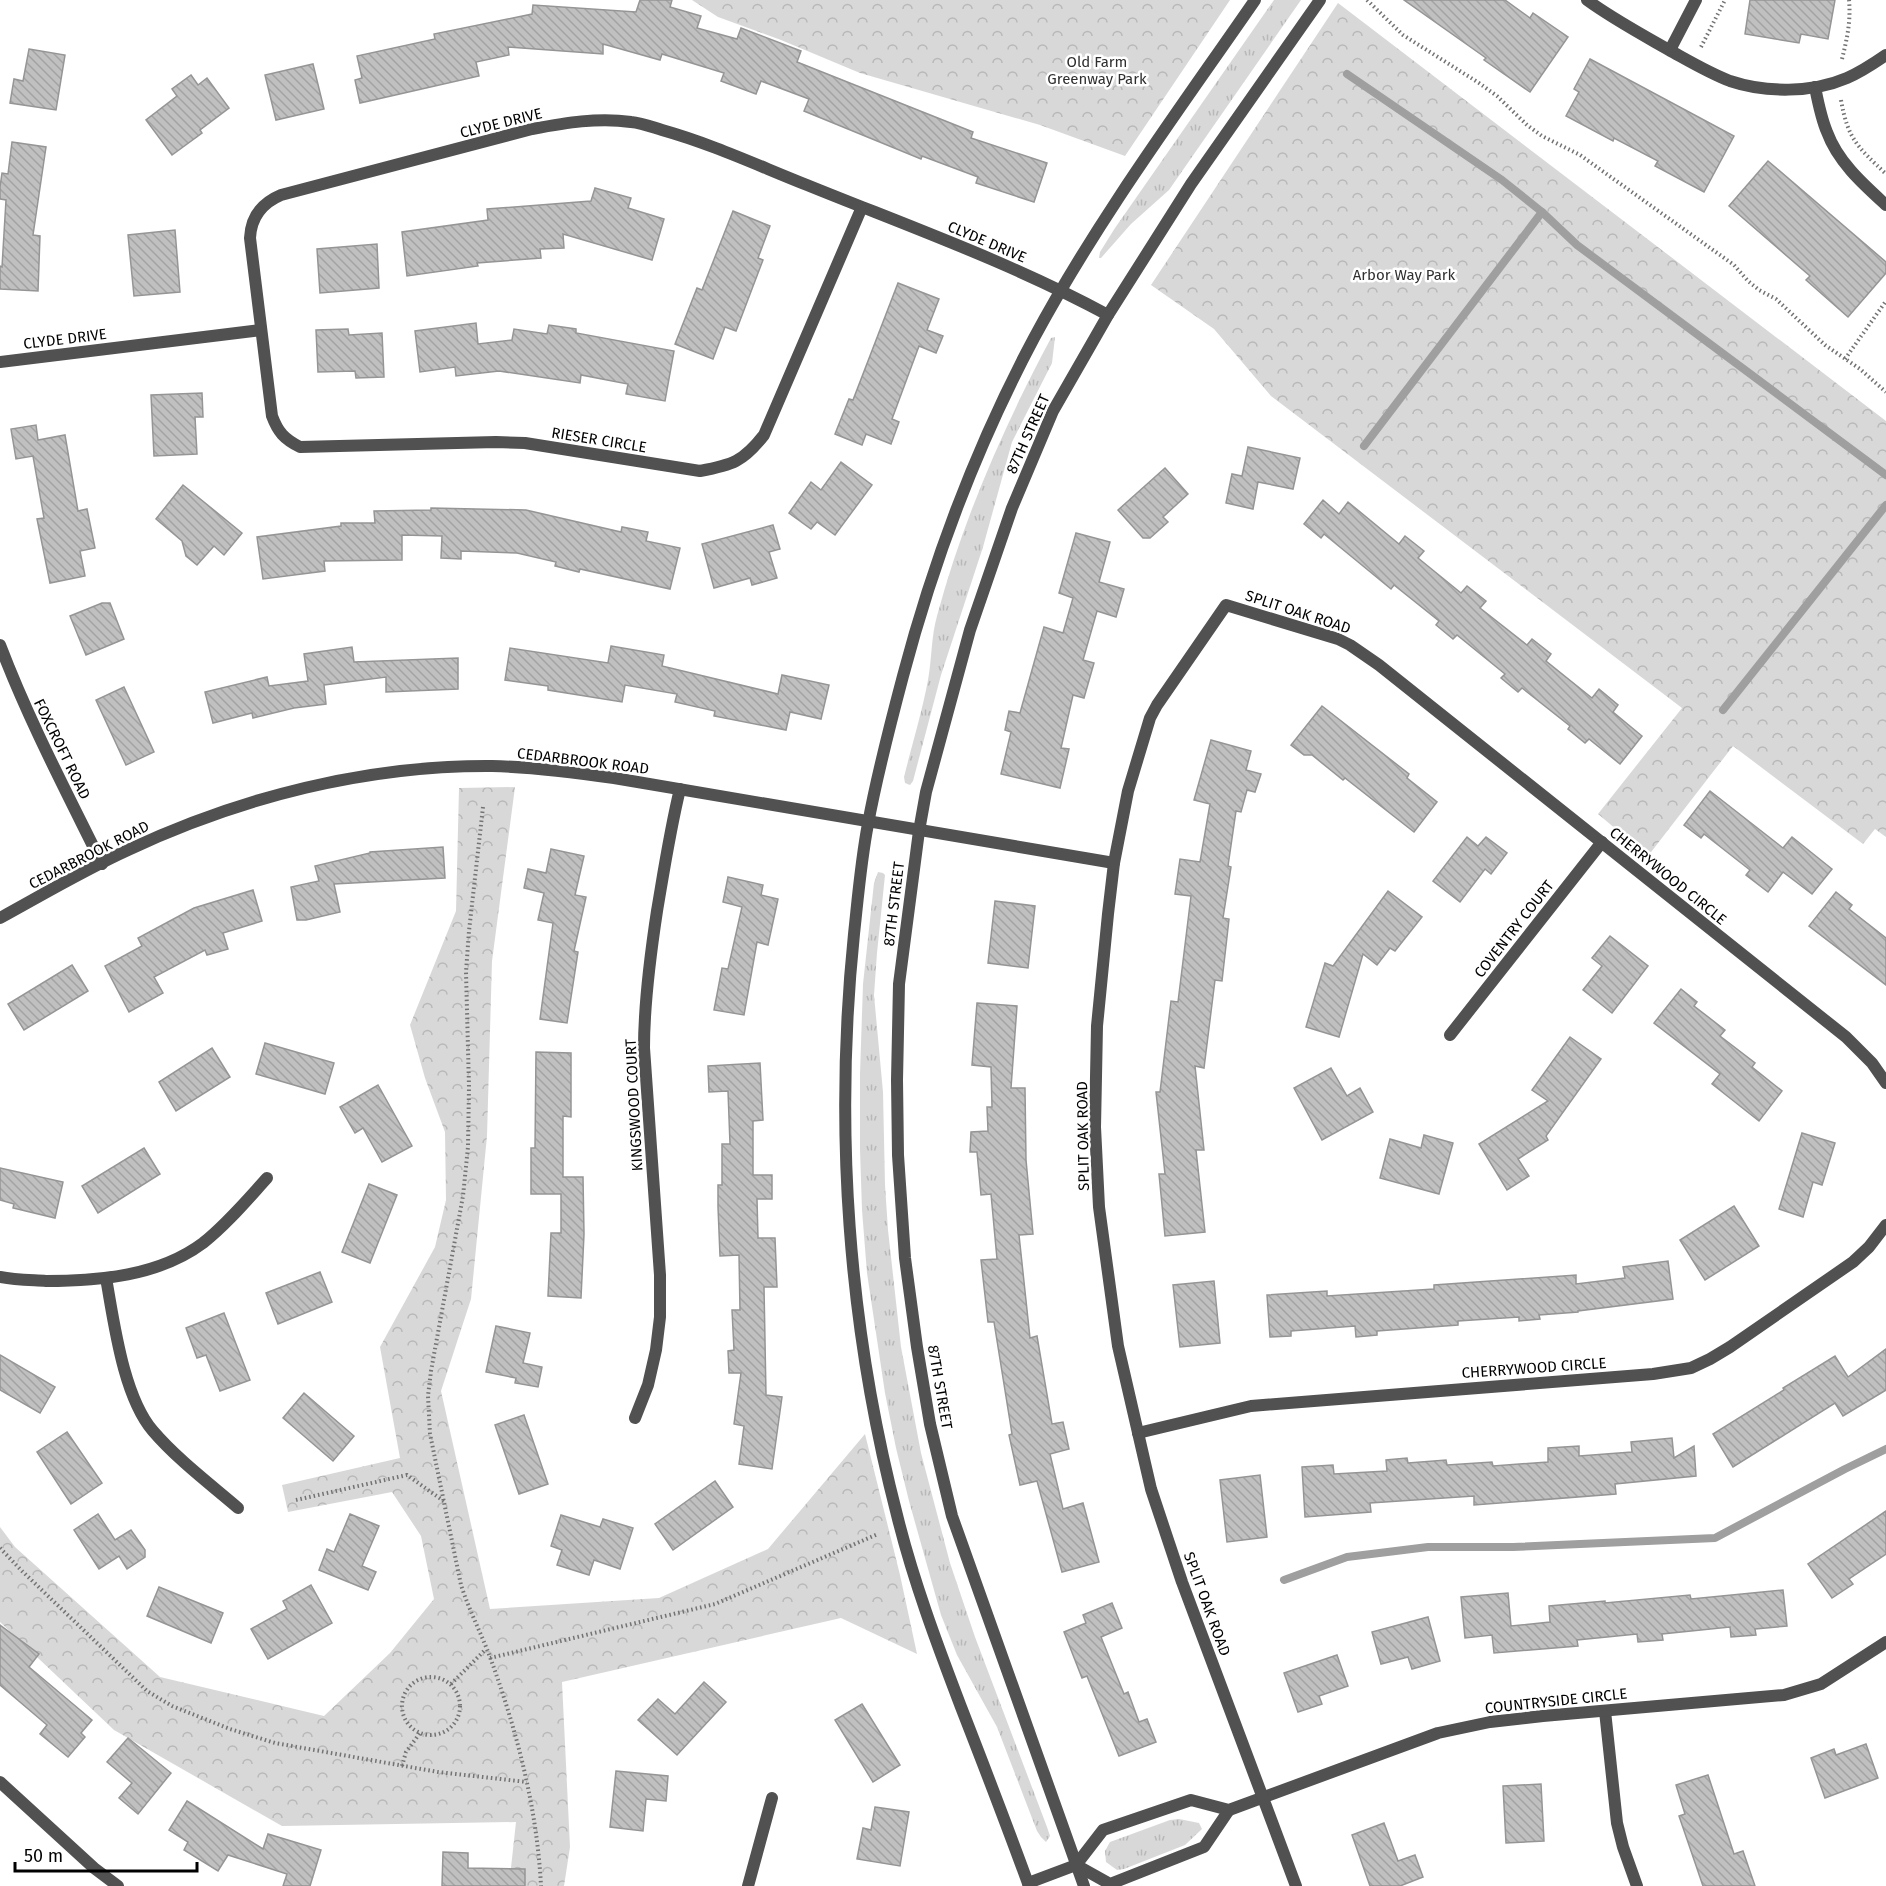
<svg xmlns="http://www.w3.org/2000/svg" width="1886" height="1886" font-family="'Fira Sans',sans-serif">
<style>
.grass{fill:url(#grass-tufts)}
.park{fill:url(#park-crowns)}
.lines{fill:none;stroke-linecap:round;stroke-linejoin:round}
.stream{stroke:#9f9f9f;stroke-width:8}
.building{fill:url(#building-back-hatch);stroke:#959595;stroke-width:1.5}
.path{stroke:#737373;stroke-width:4;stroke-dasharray:1.5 3;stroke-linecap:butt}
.minor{stroke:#515151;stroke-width:12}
.tertiary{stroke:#515151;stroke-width:12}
.labels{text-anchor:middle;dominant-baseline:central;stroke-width:5;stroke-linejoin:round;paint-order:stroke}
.park-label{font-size:15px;fill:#2f2f2f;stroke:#fff}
.street-label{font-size:15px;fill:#000;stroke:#fff}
</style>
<defs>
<pattern id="grass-tufts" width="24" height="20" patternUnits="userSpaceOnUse" patternTransform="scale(1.5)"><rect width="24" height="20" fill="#d8d8d8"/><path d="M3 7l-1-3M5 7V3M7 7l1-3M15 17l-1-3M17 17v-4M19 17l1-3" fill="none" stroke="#b8b8b8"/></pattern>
<pattern id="park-crowns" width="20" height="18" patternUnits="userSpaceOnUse" patternTransform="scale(1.5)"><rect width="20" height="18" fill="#d8d8d8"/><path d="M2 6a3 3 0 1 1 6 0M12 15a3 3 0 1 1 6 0" fill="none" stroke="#b8b8b8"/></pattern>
<pattern id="building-back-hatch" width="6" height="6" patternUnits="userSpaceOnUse" patternTransform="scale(1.5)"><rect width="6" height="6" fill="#c0c0c0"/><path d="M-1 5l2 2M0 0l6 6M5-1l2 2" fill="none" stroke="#a3a3a3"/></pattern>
</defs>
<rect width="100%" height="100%" fill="#fff"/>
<g class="grass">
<polygon points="1274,0 1301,0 1169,190 1131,224 1101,258 1099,258 1100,252 1115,228"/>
<path d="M 1055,337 L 1052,363 L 1012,442 L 983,547 L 941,675 L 913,781 L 910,785 L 905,783 L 904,777 C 912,745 922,712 928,680 C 932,659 931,637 937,616 C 963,519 1004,426 1051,338 Z"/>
<polygon points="878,872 883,873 885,875 877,953 874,995 883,1092 885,1185 888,1230 901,1347 921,1453 950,1563 975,1637 1047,1827 1050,1836 1046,1842 1041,1837 1037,1831 997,1727 957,1655 941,1615 909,1501 896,1448 885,1393 867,1273 862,1210 860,1150 860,1074 863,984 874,883"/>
<polygon points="1179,1819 1199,1823 1202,1829 1185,1845 1124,1869 1117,1870 1106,1862 1105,1851 1110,1842 1170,1820"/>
</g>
<g class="park">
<polygon points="692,0 1230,0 1125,156 1040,125 860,73 781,40 718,17"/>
<polygon points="1338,3 1886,421 1886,837 1875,829 1863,844 1733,746 1648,856 1598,814 1682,708 1271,396 1214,329 1151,285"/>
<polygon points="515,787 492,961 487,1136 471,1299 441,1391 490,1609 659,1598 768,1549 865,1434 900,1575 917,1654 841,1618 562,1682 570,1847 564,1886 509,1886 516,1822 282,1826 114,1730 0,1622 0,1527 15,1547 160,1677 324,1716 390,1653 434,1599 421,1536 392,1492 288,1512 282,1485 400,1458 380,1347 435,1247 446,1200 445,1132 425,1078 410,1025 456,911 459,788"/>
</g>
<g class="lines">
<g class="stream">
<polyline points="1347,74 1502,180 1542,212 1577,245 1886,475"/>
<polyline points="1364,446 1542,212"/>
<polyline points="1723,710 1886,505"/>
<polyline points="1284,1580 1347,1557 1428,1547 1513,1547 1715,1538 1845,1469 1886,1449"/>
</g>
</g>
<g class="building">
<polygon points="640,0 672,0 670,7 701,16 697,28 737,39 741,28 801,51 797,62 973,132 971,138 1047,163 1034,202 976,183 978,177 922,156 921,159 804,111 809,99 761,81 756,94 721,81 724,73 662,54 660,60 603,44 603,54 508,47 509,55 476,62 479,76 360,103 355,80 362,78 357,56 435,39 434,34 532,14 533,5 636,12"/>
<polygon points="1404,0 1505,0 1530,18 1533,13 1568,37 1530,92 1484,60 1486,58"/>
<polygon points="1750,0 1835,0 1828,39 1801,34 1799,43 1745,34"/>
<polygon points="29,49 65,55 56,110 10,103 14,79 23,81"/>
<polygon points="1590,59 1734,136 1704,192 1655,166 1658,161 1614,138 1613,141 1566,116 1579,92 1574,89"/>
<polygon points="313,64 324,109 276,120 265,75"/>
<polygon points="191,75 198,85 207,78 229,108 200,130 202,133 172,155 146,120 177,96 172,89"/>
<polygon points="12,142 46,147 33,235 40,236 38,291 0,289 0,266 2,267 6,200 0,199 0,187 2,173 8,174"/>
<polygon points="1768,161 1886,262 1886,273 1848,317 1806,280 1810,276 1729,206"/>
<polygon points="595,188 631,198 628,208 664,219 652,260 563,234 564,248 540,249 541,258 477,263 478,266 407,276 402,232 488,220 487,209 591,201"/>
<polygon points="733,211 770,226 758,258 763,260 736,331 725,327 713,359 675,344 697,288 702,290"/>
<polygon points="175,230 180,292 134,296 128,235"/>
<polygon points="377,244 379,288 320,293 317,249"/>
<polygon points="898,283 939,299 927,330 943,336 936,353 919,346 892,419 899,422 891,444 866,434 862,445 835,434 849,399 853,400"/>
<polygon points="476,323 478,344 512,340 514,329 547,334 549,325 576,329 576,333 674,351 665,401 626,394 628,384 581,375 580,383 499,371 456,376 455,367 420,372 415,331"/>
<polygon points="348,329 349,335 382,333 384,377 356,378 355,371 318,372 316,330"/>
<polygon points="202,393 203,417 195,417 197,454 154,456 151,395"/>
<polygon points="36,425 38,440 65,435 78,511 87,509 95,548 80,551 85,576 50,583 37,519 44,518 33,456 16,459 11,429"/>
<polygon points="1248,447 1300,458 1293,489 1258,482 1253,509 1226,503 1232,474 1242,476"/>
<polygon points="841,462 872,485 835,535 817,522 811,529 789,513 811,482 821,490"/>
<polygon points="1165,468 1188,494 1163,517 1168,522 1150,538 1143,538 1118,510"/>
<polygon points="183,485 242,533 224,555 214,546 197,565 186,556 182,541 156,519"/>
<polygon points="1323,500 1339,514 1348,502 1399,544 1405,536 1424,551 1418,558 1461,593 1467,586 1486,601 1480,608 1527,645 1532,639 1551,654 1546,661 1592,698 1599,689 1618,705 1613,712 1642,736 1620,764 1589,739 1585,743 1568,729 1570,726 1522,688 1518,692 1501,678 1505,674 1457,635 1453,639 1436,625 1439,621 1394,585 1391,589 1324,534 1321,538 1304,524"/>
<polygon points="431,508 526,510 621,532 622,527 648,532 646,541 680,548 670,589 580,569 579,572 555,566 556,562 517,553 461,551 461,559 441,558 442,536 402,535 402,560 324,561 325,571 263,579 257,537 341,526 341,523 375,523 374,511 431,510"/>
<polygon points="773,525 780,549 769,552 777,578 752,585 750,578 714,588 702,544"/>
<polygon points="1076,533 1110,542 1099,582 1124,589 1116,617 1097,611 1083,660 1094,663 1084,698 1073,695 1061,748 1069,749 1060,788 1001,774 1011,732 1005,730 1009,711 1020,713 1044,627 1063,633 1073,598 1059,593"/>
<polygon points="102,603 110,603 124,639 86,655 70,616"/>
<polygon points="611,646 664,655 662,666 778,694 782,675 829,685 821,719 790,712 786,730 714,716 715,711 675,702 677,694 625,685 622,702 548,690 548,686 505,680 510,648 608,663"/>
<polygon points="352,647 354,662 458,658 458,689 386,692 386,677 324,685 326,704 294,708 253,718 252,713 213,723 205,692 267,677 269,686 308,681 304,654"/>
<polygon points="124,687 154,752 126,765 96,700"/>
<polygon points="1322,706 1409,774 1407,778 1437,802 1414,832 1345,778 1343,780 1312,755 1304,755 1291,745"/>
<polygon points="1211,740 1251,751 1246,770 1261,774 1255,792 1247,790 1241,812 1236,811 1228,866 1231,867 1223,918 1229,919 1222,981 1215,980 1204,1068 1195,1066 1204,1150 1196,1150 1205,1232 1165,1236 1159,1174 1165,1174 1156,1092 1160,1092 1171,1001 1178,1002 1191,896 1175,894 1180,859 1200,862 1210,804 1194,800"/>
<polygon points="1710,791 1783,848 1792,837 1832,869 1812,894 1783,872 1768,892 1746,875 1750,870 1704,834 1701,838 1684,825"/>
<polygon points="1467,837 1478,846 1486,837 1507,853 1491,874 1485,869 1460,902 1433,881"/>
<polygon points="443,847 445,878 334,884 340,912 306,920 297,920 291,887 319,881 315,866 370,853 370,852"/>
<polygon points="551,849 584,856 575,895 586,897 574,951 578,952 567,1023 540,1019 553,923 538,920 544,893 524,888 528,869 546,873"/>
<polygon points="728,877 763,885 761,895 778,899 768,945 757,942 744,1015 714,1010 722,968 728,969 742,907 723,902"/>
<polygon points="253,890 262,921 223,933 228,949 207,955 205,950 154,977 163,993 129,1012 105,966 142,946 138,938 194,908"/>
<polygon points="1388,891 1422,917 1395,951 1390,948 1377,965 1363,954 1339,1037 1306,1027 1325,963 1333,966"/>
<polygon points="1836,892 1852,905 1849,909 1886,938 1886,985 1809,926"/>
<polygon points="995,901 1035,906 1028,968 988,963"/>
<polygon points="1610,936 1648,966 1612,1013 1583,990 1602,966 1592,958"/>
<polygon points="72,965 88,991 24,1030 8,1004"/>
<polygon points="1681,989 1697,1002 1694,1006 1725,1030 1720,1036 1755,1063 1752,1067 1782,1091 1759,1121 1712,1084 1720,1074 1654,1023"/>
<polygon points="977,1003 1017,1006 1011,1088 1025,1088 1026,1160 1033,1234 1019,1235 1030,1338 1037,1336 1052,1424 1063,1422 1069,1449 1050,1454 1063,1509 1083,1503 1099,1562 1062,1572 1037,1481 1020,1485 1009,1435 1012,1434 994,1322 988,1322 981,1260 997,1259 991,1194 981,1195 977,1152 970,1152 971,1132 988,1131 987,1107 992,1107 991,1067 972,1065"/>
<polygon points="1570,1037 1601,1059 1546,1136 1548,1140 1518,1159 1529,1176 1507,1190 1479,1144 1548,1101 1532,1090"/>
<polygon points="265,1043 334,1063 325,1094 256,1074"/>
<polygon points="212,1048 230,1077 176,1111 159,1082"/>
<polygon points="536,1052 571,1053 571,1117 563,1116 563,1177 583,1177 584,1234 581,1298 548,1296 551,1233 561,1233 561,1194 531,1194 531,1148 535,1148"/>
<polygon points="760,1063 763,1120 753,1121 753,1175 772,1175 772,1199 757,1199 758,1238 775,1238 777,1287 764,1287 766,1395 782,1397 772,1469 739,1464 744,1426 734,1424 741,1373 729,1373 728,1351 734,1350 732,1310 740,1310 739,1255 720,1256 718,1207 718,1185 722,1185 722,1144 730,1144 728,1091 709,1092 708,1066"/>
<polygon points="1331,1068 1347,1096 1360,1088 1373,1112 1322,1140 1294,1088"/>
<polygon points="378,1085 412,1146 382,1162 363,1128 355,1133 340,1107"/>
<polygon points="1802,1133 1835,1143 1822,1185 1813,1182 1803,1217 1779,1209"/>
<polygon points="1424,1135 1453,1143 1439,1194 1380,1178 1390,1139 1421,1148"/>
<polygon points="144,1148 160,1174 98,1213 82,1186"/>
<polygon points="0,1168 63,1182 55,1218 13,1208 14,1204 0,1200"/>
<polygon points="369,1184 397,1195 370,1263 342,1252"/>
<polygon points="1734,1206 1759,1246 1705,1280 1680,1240"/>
<polygon points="1668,1261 1673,1299 1578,1311 1578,1312 1539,1315 1540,1319 1519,1321 1519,1317 1458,1321 1458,1325 1377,1331 1377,1335 1356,1337 1355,1326 1291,1331 1291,1336 1270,1337 1267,1295 1327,1291 1327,1296 1434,1289 1434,1285 1576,1275 1576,1284 1625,1278 1623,1267"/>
<polygon points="320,1272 332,1302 278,1324 266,1293"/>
<polygon points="1214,1281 1220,1343 1180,1347 1173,1285"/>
<polygon points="224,1313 250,1380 220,1391 206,1355 197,1358 186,1328"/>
<polygon points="496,1326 530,1333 523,1363 542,1367 538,1387 515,1383 516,1378 486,1372"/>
<polygon points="1886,1349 1886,1390 1843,1416 1835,1403 1733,1467 1713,1434 1784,1390 1783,1388 1835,1356 1848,1377"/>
<polygon points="0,1355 55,1387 40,1413 0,1390"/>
<polygon points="304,1393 354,1436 333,1461 283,1418"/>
<polygon points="524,1415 548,1484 519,1494 495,1425"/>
<polygon points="67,1432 102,1483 71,1504 37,1452"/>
<polygon points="1672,1438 1674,1458 1694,1446 1696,1476 1615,1484 1616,1494 1474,1505 1474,1496 1370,1503 1371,1512 1305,1517 1302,1467 1333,1465 1334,1474 1387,1471 1386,1460 1407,1458 1408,1463 1446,1460 1447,1465 1492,1462 1493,1466 1548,1462 1548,1448 1579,1446 1579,1456 1632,1452 1631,1442"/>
<polygon points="1260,1475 1267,1537 1227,1542 1220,1480"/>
<polygon points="715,1481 733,1507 673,1550 655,1524"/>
<polygon points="1886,1511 1886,1554 1849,1579 1853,1584 1832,1598 1808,1564"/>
<polygon points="98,1514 115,1540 131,1530 145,1550 145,1557 127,1569 119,1556 99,1569 74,1530"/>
<polygon points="350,1514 379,1526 362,1566 376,1572 368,1590 319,1570 327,1549 334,1552"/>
<polygon points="561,1515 600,1527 603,1519 633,1528 620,1569 594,1560 589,1575 557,1565 562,1550 551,1546"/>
<polygon points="311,1585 332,1623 268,1659 251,1629 287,1609 283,1601"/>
<polygon points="159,1587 223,1613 211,1643 147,1616"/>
<polygon points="1783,1590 1787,1626 1755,1629 1756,1635 1731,1637 1730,1627 1662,1634 1663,1640 1638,1642 1637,1634 1577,1640 1578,1646 1494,1653 1492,1635 1465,1638 1461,1597 1508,1593 1511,1626 1550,1622 1549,1606 1605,1601 1605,1603 1690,1595 1691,1599"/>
<polygon points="1112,1603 1122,1628 1101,1637 1124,1694 1128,1692 1139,1722 1147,1719 1156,1742 1119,1756 1087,1676 1082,1678 1064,1632 1086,1623 1083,1615"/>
<polygon points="1428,1617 1440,1661 1412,1669 1408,1657 1381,1664 1372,1632"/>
<polygon points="0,1625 39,1654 29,1667 92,1720 81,1733 85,1737 68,1757 40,1734 47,1725 0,1685"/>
<polygon points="1337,1655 1348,1686 1319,1696 1322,1704 1298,1712 1284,1673"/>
<polygon points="704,1682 726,1702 677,1755 638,1720 658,1699 675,1714"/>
<polygon points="862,1704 900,1765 873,1782 835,1720"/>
<polygon points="128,1738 171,1773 138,1814 119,1798 132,1783 107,1762"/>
<polygon points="1866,1744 1878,1778 1825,1798 1811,1758 1834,1749 1836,1755"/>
<polygon points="616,1771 668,1776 666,1801 646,1799 643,1831 610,1827"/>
<polygon points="1708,1775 1734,1854 1743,1851 1755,1886 1703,1886 1679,1816 1685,1814 1676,1785"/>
<polygon points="1541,1784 1544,1841 1506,1843 1503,1786"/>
<polygon points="187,1801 263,1849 268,1834 321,1850 310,1886 283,1886 287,1874 228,1855 218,1871 184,1850 188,1842 169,1830"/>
<polygon points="875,1807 909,1812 900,1866 857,1859 863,1828 871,1830"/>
<polygon points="1384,1823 1398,1861 1415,1855 1423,1877 1400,1886 1370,1886 1352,1835"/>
<polygon points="443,1852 468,1853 468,1868 525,1869 525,1886 442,1886"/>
</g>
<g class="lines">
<g class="path">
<polyline points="1367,0 1403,35 1479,83 1497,96 1527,125 1542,136 1580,155 1734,265 1748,281 1759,290 1776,299 1825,345 1860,369 1886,392"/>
<polyline points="1701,47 1725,0"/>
<path d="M 1842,59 C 1847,39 1851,21 1849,0"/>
<path d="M 1841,100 C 1848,140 1858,147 1886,174"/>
<polyline points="1845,359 1886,301"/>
<path d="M 483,807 L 469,931 L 466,972 L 469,1087 L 468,1147 L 463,1196 L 431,1371 L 428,1396 L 430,1434 L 461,1585 C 469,1610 481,1633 490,1657 C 517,1731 537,1808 541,1886"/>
<polyline points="296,1500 407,1475 445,1502"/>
<polyline points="0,1548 22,1571 147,1691 172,1706 230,1729 275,1743 438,1772 527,1782"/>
<polyline points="490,1658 715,1604 878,1534"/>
<circle cx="431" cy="1706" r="29"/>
<polyline points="451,1684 486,1649"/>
<polyline points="402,1766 406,1752 420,1733"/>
</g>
<g class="minor">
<path d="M 1587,0 C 1613,19 1641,34 1669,50 C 1689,61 1709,73 1730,81 C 1766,93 1812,93 1847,78 C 1861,72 1873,64 1886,55"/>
<polyline points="1670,50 1696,0"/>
<path d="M 1815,87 C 1818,102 1821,118 1827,132 C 1838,162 1863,184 1886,205"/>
<path d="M 862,207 L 764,435 C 743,462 732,465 700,471 L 525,443 L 496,442 L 300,447 C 284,439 278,432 272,416 L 250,238 C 251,217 262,203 281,195 L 532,129 C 565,123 598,117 631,122 C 642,123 652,127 662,130 C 712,144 759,166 807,185 C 908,226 1012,263 1108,315"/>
<polyline points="0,362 261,330"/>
<path d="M 0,645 C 29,721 66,791 102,864"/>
<path d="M 0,918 C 42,895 84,870 128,850 C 241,797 367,765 492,766 C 533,767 573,772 614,778 L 1114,863"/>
<polyline points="1450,1035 1602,842"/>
<path d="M 0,1277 C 15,1280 31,1280 46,1281 C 99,1281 159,1276 203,1243 C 227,1224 247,1200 267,1178"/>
<path d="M 106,1278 C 114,1322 123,1396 153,1431 C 177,1459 210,1484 238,1508"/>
<path d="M 635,1418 L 648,1385 L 656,1350 L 660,1317 L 660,1275 L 644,1048 C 644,1002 650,957 657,911 C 664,870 670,830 680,789"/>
<polyline points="1138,1433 1251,1406 1653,1374 1691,1368 1710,1359 1730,1347 1853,1262 1869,1247 1886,1225"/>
<polyline points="1605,1711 1617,1823 1623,1847 1637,1886"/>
<polyline points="0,1782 94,1868 118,1886"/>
<polyline points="1076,1865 1110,1884 1204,1847 1229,1810"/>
<polyline points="1028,1883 1076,1865 1103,1830 1191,1800 1229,1810 1438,1733 1490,1722 1543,1716 1784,1695 1821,1684 1886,1642"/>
<polyline points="748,1886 772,1798"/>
<polyline points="1296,1886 1182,1582 1151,1489 1118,1346 1099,1207 1095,1127 1097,1026 1108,914 1114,863 1128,791 1150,718 1157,705 1226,605 1338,639 1350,645 1379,665 1846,1037 1872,1063 1886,1083"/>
</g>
<g class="tertiary">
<path d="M 1029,1886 C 1007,1826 984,1766 961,1707 C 937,1644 913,1580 897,1515 C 848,1326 834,1128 854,934 C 858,897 861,860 868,824 C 877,774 890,725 903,676 C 934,559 977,445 1034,338 C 1098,219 1179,110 1255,0"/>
<polyline points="1084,1886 952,1516 930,1424 917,1347 905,1258 898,1155 897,1080 899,984 919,831 926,792 970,630 1012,508 1053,411 1108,315 1191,184 1320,0"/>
</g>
</g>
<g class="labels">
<g class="park-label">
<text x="1097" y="62">Old Farm<tspan x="1097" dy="17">Greenway Park</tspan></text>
<text x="1404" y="275">Arbor Way Park</text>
</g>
<g class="street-label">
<text transform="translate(501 123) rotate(-14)">CLYDE DRIVE</text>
<text transform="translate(987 242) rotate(23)">CLYDE DRIVE</text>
<text transform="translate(65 339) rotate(-7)">CLYDE DRIVE</text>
<text transform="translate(1028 434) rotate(-66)">87TH STREET</text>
<text transform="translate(599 440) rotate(9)">RIESER CIRCLE</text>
<text transform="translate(1298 612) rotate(18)">SPLIT OAK ROAD</text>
<text transform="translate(62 749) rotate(64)">FOXCROFT ROAD</text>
<text transform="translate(583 761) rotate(7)">CEDARBROOK ROAD</text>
<text transform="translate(89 855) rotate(-27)">CEDARBROOK ROAD</text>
<text transform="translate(1668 876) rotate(39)">CHERRYWOOD CIRCLE</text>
<text transform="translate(894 904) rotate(-83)">87TH STREET</text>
<text transform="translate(1514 929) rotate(-52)">COVENTRY COURT</text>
<text transform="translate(634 1105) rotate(-93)">KINGSWOOD COURT</text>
<text transform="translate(1083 1136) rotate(-91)">SPLIT OAK ROAD</text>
<text transform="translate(1534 1368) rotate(-4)">CHERRYWOOD CIRCLE</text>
<text transform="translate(940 1387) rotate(80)">87TH STREET</text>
<text transform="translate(1207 1604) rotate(70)">SPLIT OAK ROAD</text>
<text transform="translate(1556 1701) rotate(-6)">COUNTRYSIDE CIRCLE</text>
</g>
</g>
<path d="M15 1862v9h182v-9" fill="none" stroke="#000000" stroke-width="3"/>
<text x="24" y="1862" font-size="18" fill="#000000" stroke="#ffffff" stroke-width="4.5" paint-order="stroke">50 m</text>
</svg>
